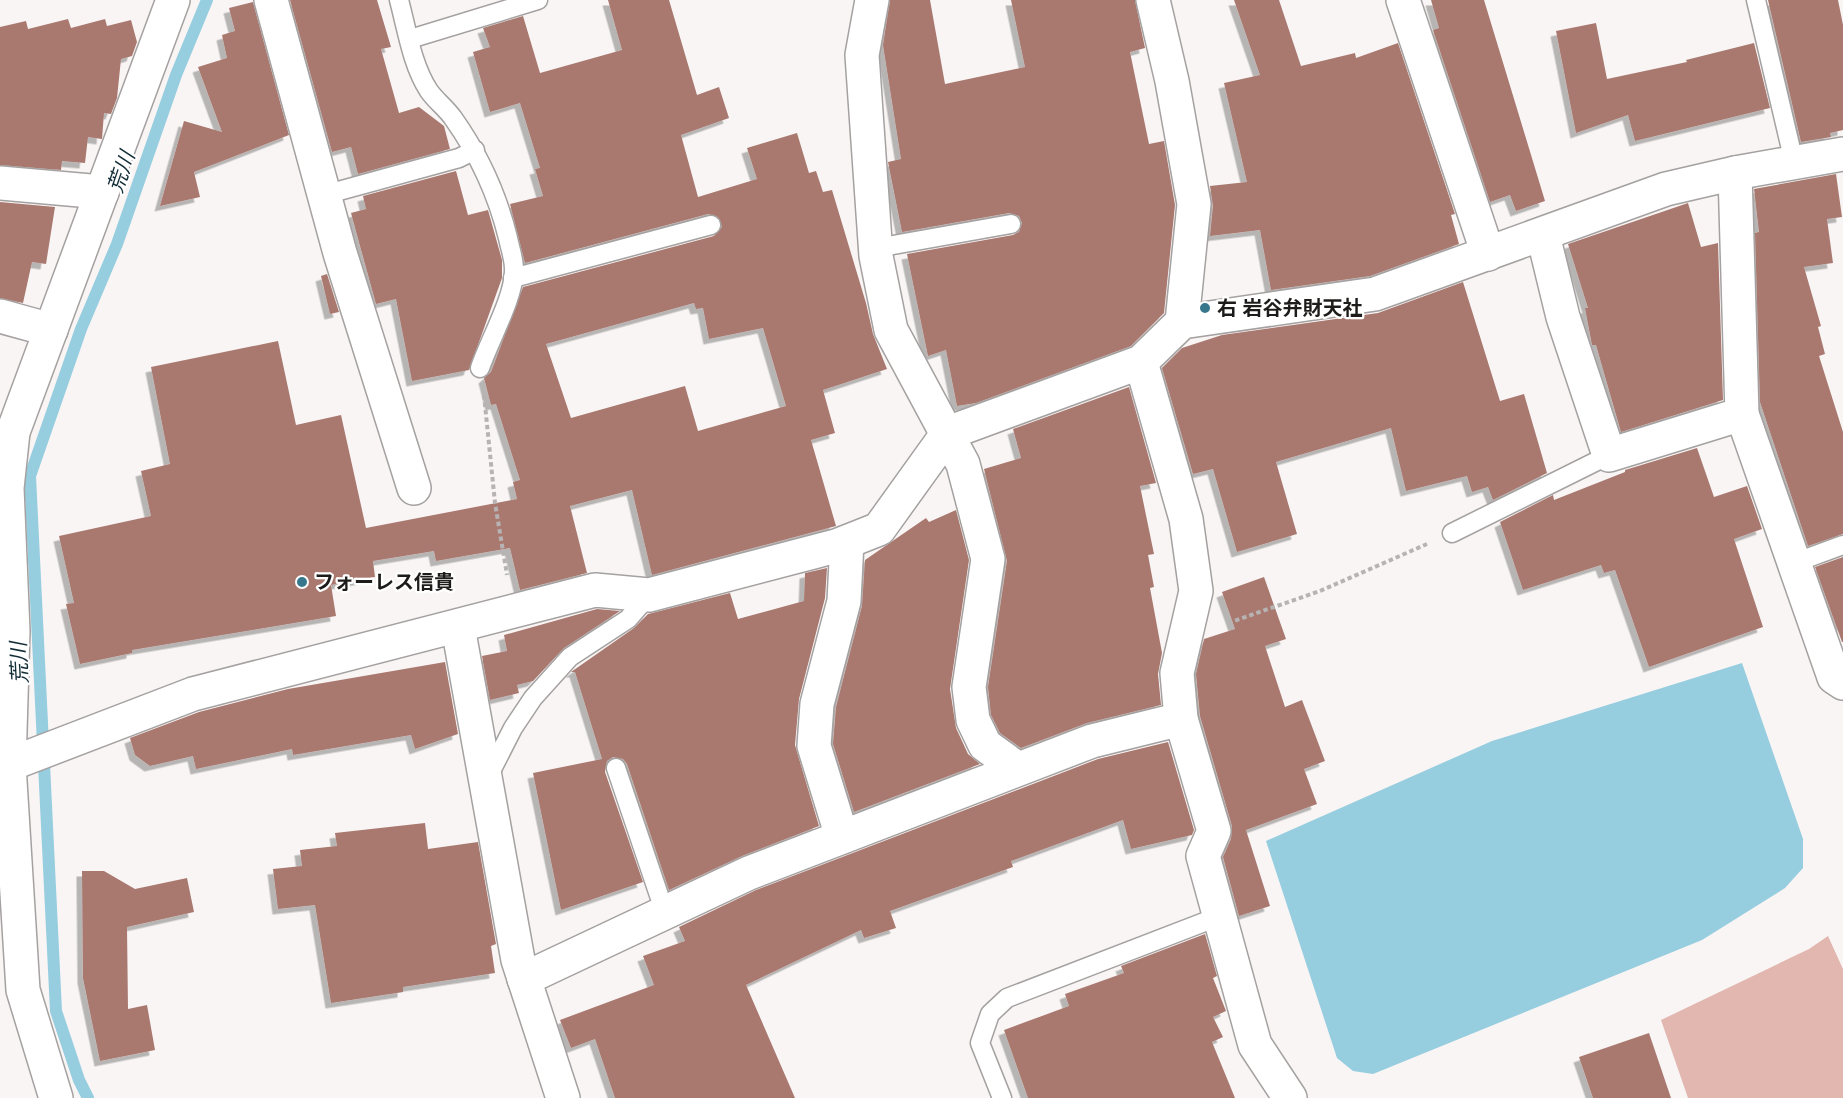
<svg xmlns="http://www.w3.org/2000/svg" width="1843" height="1098" font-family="Arial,'Noto Sans JP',sans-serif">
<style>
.green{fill:#e2b7b0}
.water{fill:#96cddf}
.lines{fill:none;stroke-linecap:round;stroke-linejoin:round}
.stream{stroke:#96cddf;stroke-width:12}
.building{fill:#a97970;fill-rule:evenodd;filter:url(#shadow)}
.lane-casing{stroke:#a4a1a0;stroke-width:21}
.street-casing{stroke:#a4a1a0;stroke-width:36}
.path{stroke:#b7b3b3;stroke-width:4;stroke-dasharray:4.5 3;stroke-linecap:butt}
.lane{stroke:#fff;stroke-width:18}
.street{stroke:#fff;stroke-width:33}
.poi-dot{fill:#37778b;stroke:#fff;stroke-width:2}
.labels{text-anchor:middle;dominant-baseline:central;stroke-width:4.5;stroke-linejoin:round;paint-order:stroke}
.poi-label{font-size:20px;font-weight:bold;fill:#1d1c1b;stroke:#fff;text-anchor:start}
.water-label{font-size:21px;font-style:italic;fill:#132e37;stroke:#fff}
</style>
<defs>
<filter id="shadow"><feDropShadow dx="-5.5" dy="5.5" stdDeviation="0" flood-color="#0004"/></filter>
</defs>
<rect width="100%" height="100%" fill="#f9f5f5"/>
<polygon class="green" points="1828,936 1843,969 1843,1098 1688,1098 1661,1020 1809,949"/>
<polygon class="water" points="1742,663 1803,839 1803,868 1785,888 1702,940 1373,1074 1353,1071 1337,1058 1266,841 1492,741"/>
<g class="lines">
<polyline class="stream" points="88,1098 79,1080 56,1011 30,476 81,329 117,244 176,75 207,0"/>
</g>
<g class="building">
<polygon points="290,0 377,0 391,47 381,49 399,113 419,107 444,126 450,149 358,174 351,147 332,152"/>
<path d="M 608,0 L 669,0 L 697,95 L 719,87 L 729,118 L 681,135 L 698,197 L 757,179 L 747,148 L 797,133 L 809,173 L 816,171 L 823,192 L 832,190 L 866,303 L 873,334 L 887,369 L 823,390 L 835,433 L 811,440 L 836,526 L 652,575 L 632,490 L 570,506 L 587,573 L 520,590 L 510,548 L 436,561 L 434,551 L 373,561 L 375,577 L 331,585 L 336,616 L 132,650 L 132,653 L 80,664 L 66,604 L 74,603 L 59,536 L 151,516 L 141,471 L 170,464 L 151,367 L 278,341 L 296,425 L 341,415 L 366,528 L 517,499 L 513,482 L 520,480 L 496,404 L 491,405 L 484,378 L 491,372 L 523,287 L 714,236 L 722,227 L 718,217 L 708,214 L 525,263 L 510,204 L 543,196 L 535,169 L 540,168 L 520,103 L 490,112 L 473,52 L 490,47 L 483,28 L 523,16 L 540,73 L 622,50 ZM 694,303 L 696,309 L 703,308 L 709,339 L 763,328 L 786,406 L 698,431 L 685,386 L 571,418 L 546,344 Z"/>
<polygon points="890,0 930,0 945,84 1025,67 1011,0 1135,0 1145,48 1130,52 1149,144 1164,141 1175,205 1164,313 1131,346 976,403 957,406 946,350 928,356 907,254 1013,235 1019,232 1022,223 1019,216 1009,213 902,232 888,162 901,159 883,45"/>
<polygon points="1234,0 1279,0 1301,66 1355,53 1356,58 1398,43 1455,214 1451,215 1459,244 1370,276 1271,290 1260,230 1210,236 1213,206 1210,186 1247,182 1224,83 1260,75"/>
<polygon points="1431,0 1484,0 1545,201 1516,211 1510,195 1490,202 1433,30 1439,28"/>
<polygon points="1768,0 1838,0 1843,25 1843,130 1830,133 1831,137 1801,142"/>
<polygon points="253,2 289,135 194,172 200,197 160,206 184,121 222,132 198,67 227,58 222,35 235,31 229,8"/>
<polygon points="68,19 71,28 105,19 107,26 131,20 137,42 132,56 121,59 117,98 111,114 104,113 102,139 88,137 85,163 62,161 61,170 0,165 0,27 26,21 28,29"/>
<polygon points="1596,23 1607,79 1687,62 1686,60 1754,43 1770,108 1635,141 1628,115 1576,133 1556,31"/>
<polygon points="456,171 468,215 488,210 502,260 502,278 469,370 412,381 396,299 376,304 351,213 366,209 363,196"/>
<polygon points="1836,174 1842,217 1827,219 1833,263 1804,267 1821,326 1818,327 1825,354 1819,356 1843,432 1843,534 1808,546 1760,402 1755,233 1759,232 1754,189"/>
<polygon points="0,202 55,207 46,264 32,262 23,303 0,298"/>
<polygon points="1688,203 1701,247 1718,243 1723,400 1621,432 1596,345 1592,345 1585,308 1588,308 1568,244"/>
<polygon points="327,274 339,312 330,314 321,276"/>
<polygon points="1463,282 1500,401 1524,394 1547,473 1493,500 1488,487 1472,492 1467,476 1406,491 1391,428 1276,462 1297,534 1237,552 1213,469 1193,474 1162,368 1182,348 1222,335 1378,313"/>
<polygon points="1129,387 1156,483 1140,486 1154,554 1148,555 1154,587 1150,588 1162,653 1158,674 1161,705 1087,723 1021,748 1000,733 991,715 988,687 1007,561 984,469 1021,458 1013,429"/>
<polygon points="1697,448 1714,497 1747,486 1762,529 1734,539 1763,627 1649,667 1615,570 1604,573 1601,565 1523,590 1500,522 1553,495 1554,500 1625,472 1625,470"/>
<polygon points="956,510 969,560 950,689 956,728 968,754 980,764 854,812 833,744 836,707 862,606 865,560 926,518 929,522"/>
<polygon points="1843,557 1843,642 1842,642 1815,567"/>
<polygon points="827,568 825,598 799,699 795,745 819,826 742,856 669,890 627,764 623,759 613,757 607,761 605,772 643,882 561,910 533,773 602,759 575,672 571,672 634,628 648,614 730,593 738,619 804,601 805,573"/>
<polygon points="1264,577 1286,639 1265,646 1285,707 1302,700 1325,761 1304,769 1317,804 1246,830 1270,906 1239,916 1223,857 1231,839 1232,826 1200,716 1196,674 1204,639 1235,629 1222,592"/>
<polygon points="597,609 620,611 564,648 533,681 517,685 519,693 490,700 482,656 507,651 504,635"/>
<polygon points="445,662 458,734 415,749 411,735 293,755 292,749 196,769 193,756 150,766 135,755 130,738 199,712 288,689"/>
<polygon points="1168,742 1194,830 1192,835 1131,849 1123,820 1011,861 1013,867 890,911 896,928 864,938 861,930 746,985 795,1098 615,1098 595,1039 571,1048 560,1020 654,985 643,956 685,941 679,927 756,890 1098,759"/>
<polygon points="425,823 428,849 478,842 496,944 491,946 495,973 403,987 403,992 331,1003 315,905 278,909 273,869 302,866 300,850 337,846 335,833"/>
<polygon points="82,871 104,871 135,889 187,878 194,912 127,927 128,1009 147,1005 155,1050 100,1061 83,978"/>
<polygon points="1205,934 1217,976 1213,978 1226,1011 1213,1017 1223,1037 1212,1042 1235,1098 1028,1098 1004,1030 1069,1006 1065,994 1124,973 1121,966"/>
<polygon points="1649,1033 1671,1098 1593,1098 1579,1057"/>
</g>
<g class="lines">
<defs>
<g id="lane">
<path d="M 399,0 C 407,30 412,65 429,91 C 436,101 446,108 453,118 C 480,156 497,193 508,238 C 510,248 514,259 514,269 C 515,296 489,341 480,368"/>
<polyline points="1756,0 1794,162"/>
<polyline points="410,39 538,0"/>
<polyline points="324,195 459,158 475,150"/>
<polyline points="876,248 1011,224"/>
<polyline points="513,278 711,225"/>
<polyline points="1452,533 1609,455"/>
<polyline points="1794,563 1843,545"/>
<polyline points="616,768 665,913"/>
<polyline points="488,777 513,728 533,698 570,657 628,619 649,595"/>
<polyline points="1002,1098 980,1043 990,1014 1007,998 1220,916"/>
</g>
<g id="street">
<polyline points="271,0 340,253 414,488"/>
<polyline points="872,0 862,55 876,256 891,330 963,464 988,559 969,687 973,720 985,745 1018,769"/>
<polyline points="1153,0 1172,81 1194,204 1182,322"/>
<polyline points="1403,0 1488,254"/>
<polyline points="1735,173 1742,414 1834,677 1843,683"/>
<polyline points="0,183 102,192"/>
<polyline points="1543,235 1563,317 1609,455 1742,414"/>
<polyline points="0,316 51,330"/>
<polyline points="1141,362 1186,519 1196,591 1177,673 1181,719 1214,831 1203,856 1255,1045 1290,1098"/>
<polyline points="458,627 518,960 563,1098"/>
<polyline points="0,768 193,694 595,590 649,595 836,546 879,529 948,433 1141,362 1182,322 1375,294 1666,189 1735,173 1843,154"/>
<polyline points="842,837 814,746 817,704 844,601 847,542"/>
<polyline points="524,979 749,873 1092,741 1181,719"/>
<polyline points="56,1098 23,990 9,765 13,631 7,488 13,432 173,0"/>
</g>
</defs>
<use href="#lane" class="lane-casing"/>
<use href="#street" class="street-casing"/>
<g class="path">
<polyline points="484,395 495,503 507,575"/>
<polyline points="1228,623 1320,591 1427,544"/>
</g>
<use href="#lane" class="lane"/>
<use href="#street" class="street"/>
</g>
<g class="poi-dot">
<circle cx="1205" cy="308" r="6"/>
<circle cx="302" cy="582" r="6"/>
</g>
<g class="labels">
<g class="poi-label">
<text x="1217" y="308">右 岩谷弁財天社</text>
<text x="314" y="582">フォーレス信貴</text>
</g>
<g class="water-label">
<text transform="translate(121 172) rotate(-71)">荒川</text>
<text transform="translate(19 663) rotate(-93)">荒川</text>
</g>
</g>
</svg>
